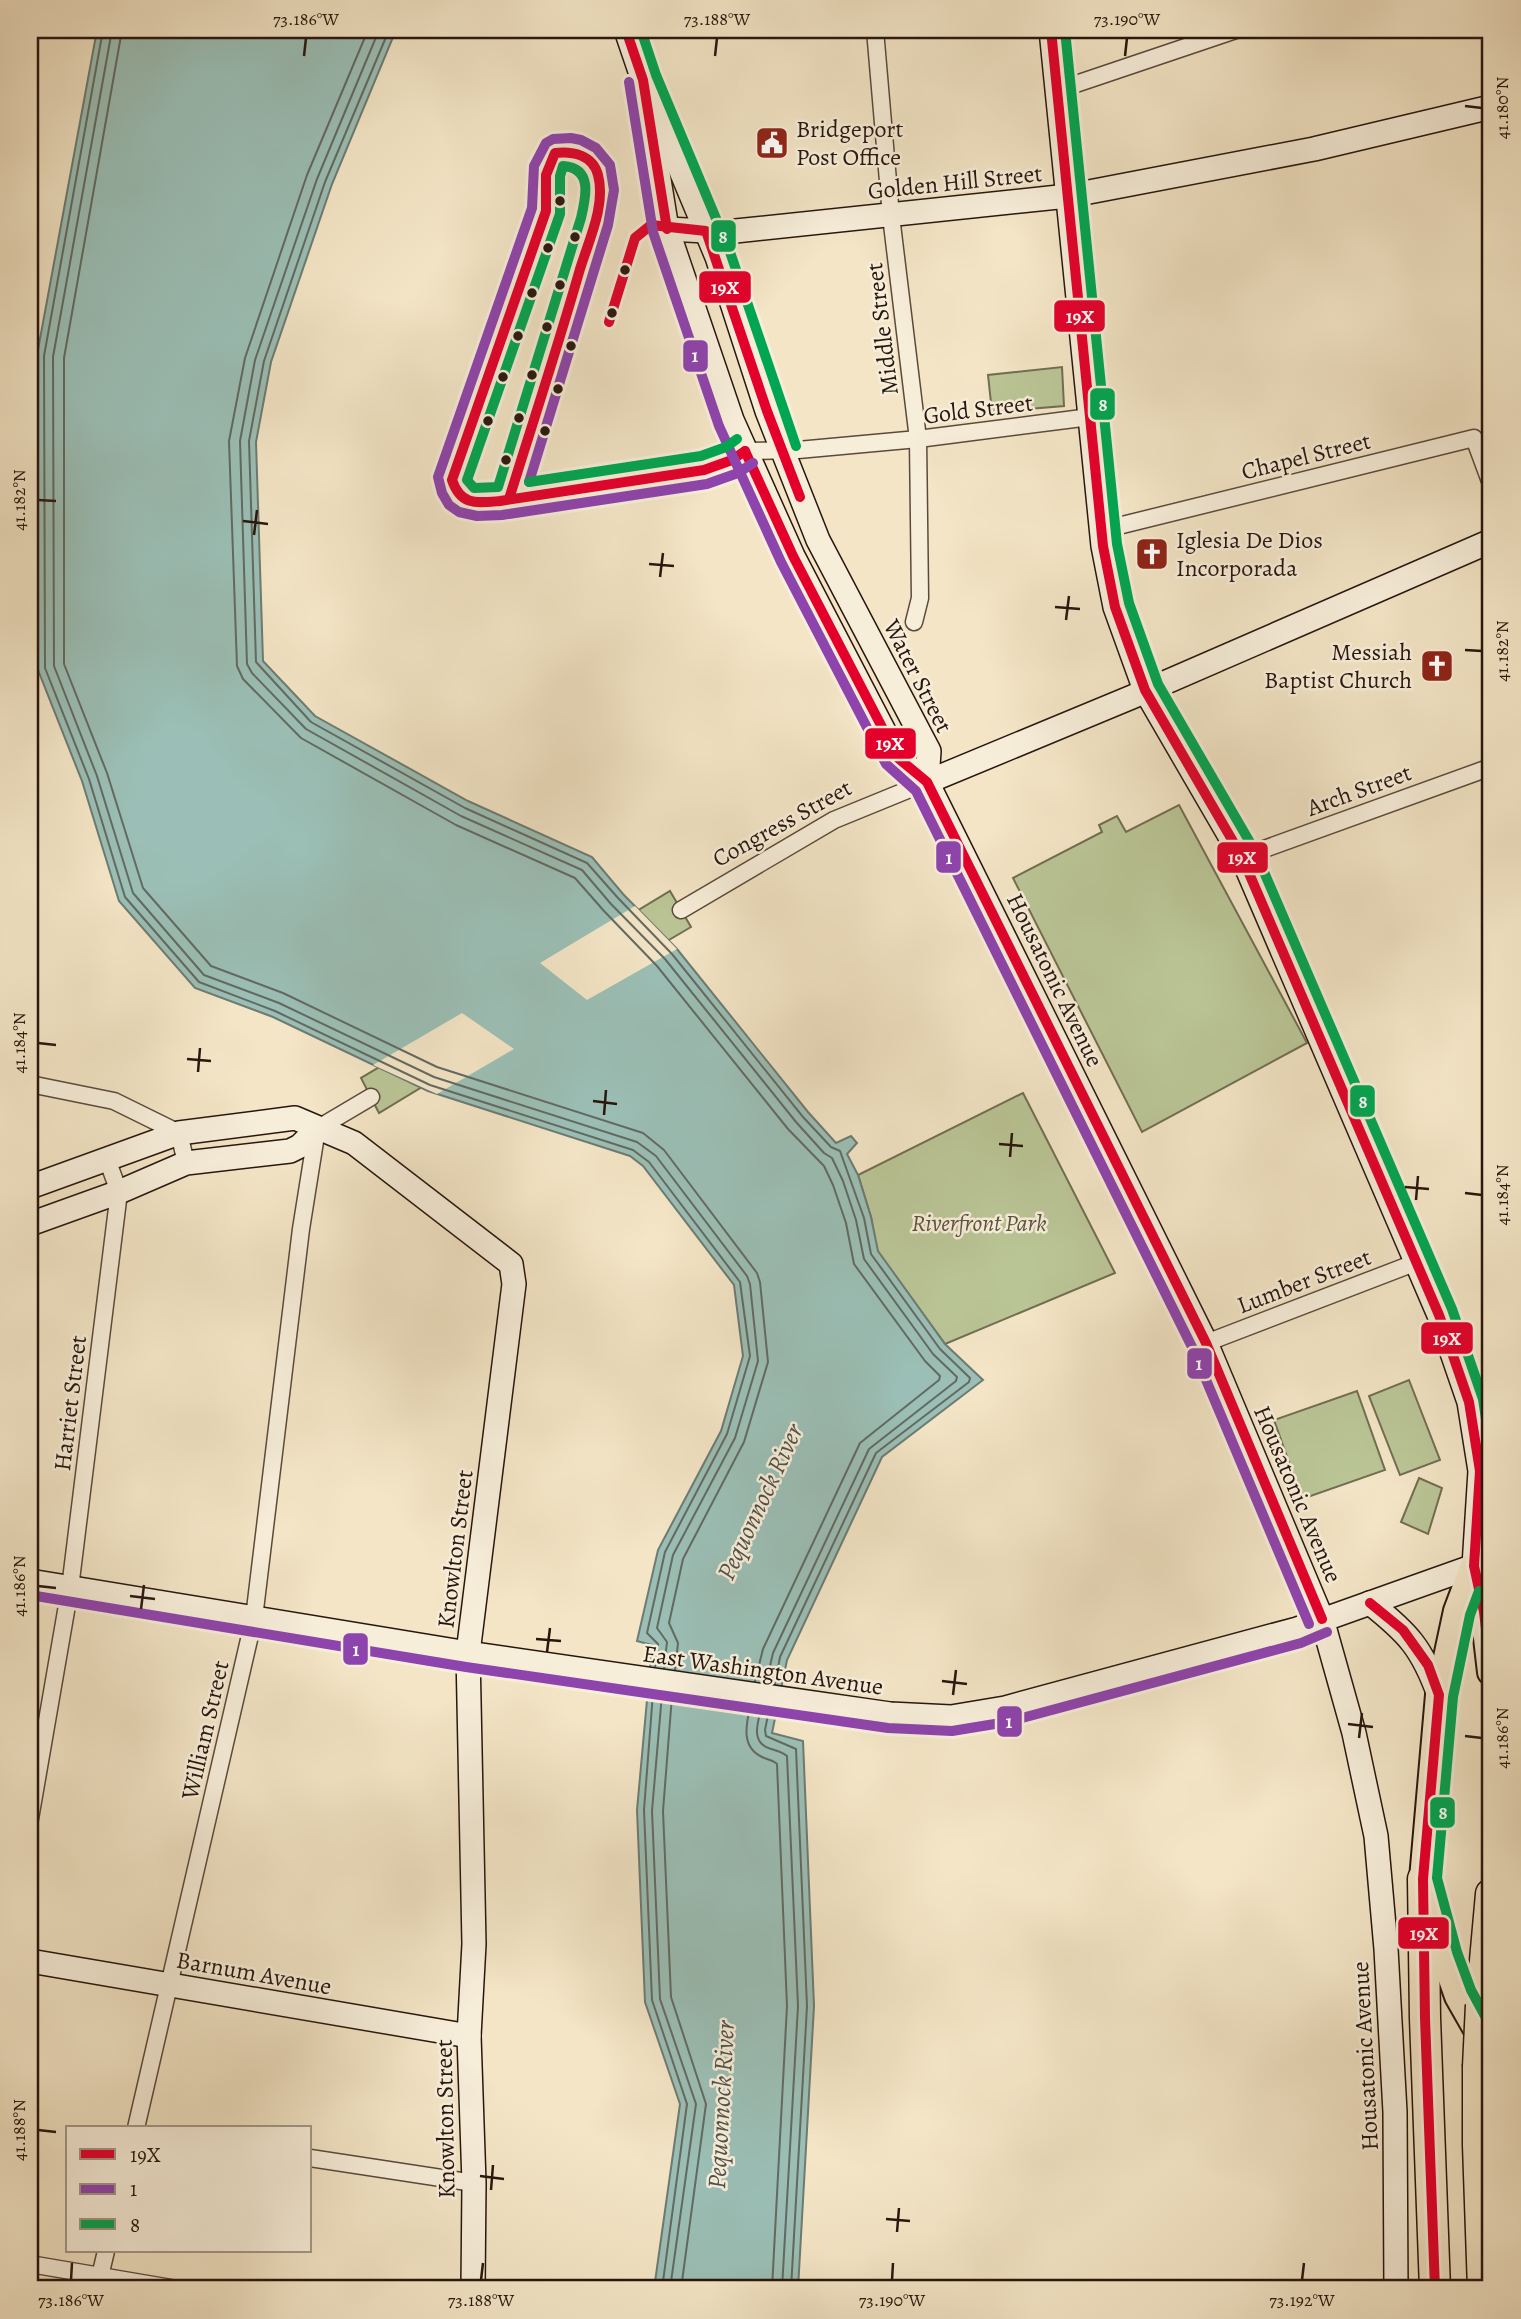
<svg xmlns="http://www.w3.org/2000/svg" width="1521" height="2319" font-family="Alegreya,serif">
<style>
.green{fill:#bac596;stroke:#716e52;stroke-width:2}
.water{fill:#9bbfb6;stroke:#6d7b73;stroke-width:2}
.pier{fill:#f3e5c6}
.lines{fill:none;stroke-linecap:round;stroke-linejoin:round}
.shore{stroke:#626a62;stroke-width:2}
.street-casing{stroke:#5b4a3c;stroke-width:19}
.secondary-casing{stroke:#28160e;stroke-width:26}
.primary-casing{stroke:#28160e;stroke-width:30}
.highway-casing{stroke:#28160e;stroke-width:33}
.street{stroke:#f7eeda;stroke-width:16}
.secondary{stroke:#f7eeda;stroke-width:23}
.primary{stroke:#f3e5c6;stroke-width:26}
.highway{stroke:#f3e5c6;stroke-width:30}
.highway-bridge-casing{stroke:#28160e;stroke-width:33;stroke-linecap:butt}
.highway-bridge{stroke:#f3e5c6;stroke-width:30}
.bus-1-casing{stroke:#f7eeda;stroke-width:16}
.bus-2-casing{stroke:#f7eeda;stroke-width:16}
.bus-3-casing{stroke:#f7eeda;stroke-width:16}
.bus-1{stroke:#e4002b;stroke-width:10}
.bus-2{stroke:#8e44ad;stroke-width:10}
.bus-3{stroke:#00a651;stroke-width:10}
.ticks{fill:none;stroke:#28160e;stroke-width:2.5}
.bus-dot{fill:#28160e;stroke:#f7eeda;stroke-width:2.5}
.labels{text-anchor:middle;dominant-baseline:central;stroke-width:5;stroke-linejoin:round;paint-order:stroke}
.poi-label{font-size:24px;fill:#28160e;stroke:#f7eeda;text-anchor:start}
.street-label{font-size:24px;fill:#28160e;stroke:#f7eeda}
.park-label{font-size:24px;font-style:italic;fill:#5b533e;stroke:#f7eeda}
.water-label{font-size:26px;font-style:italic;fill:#505149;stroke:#f7eeda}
.line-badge{stroke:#f7eeda;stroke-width:2.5}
.badge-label{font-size:19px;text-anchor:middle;font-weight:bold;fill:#fff}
.neatline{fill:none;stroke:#28160e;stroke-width:2.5}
.ticks-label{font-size:18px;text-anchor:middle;fill:#28160e}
</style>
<rect width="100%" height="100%" fill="#f3e5c6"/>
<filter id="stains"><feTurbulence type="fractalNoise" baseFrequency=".00286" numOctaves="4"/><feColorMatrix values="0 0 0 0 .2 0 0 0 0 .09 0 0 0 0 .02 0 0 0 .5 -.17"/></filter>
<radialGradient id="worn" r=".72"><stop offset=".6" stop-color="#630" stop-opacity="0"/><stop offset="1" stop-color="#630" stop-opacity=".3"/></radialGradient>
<g class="green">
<polygon points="1062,367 1064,406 992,412 988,375"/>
<polygon points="1179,805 1307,1043 1142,1132 1013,878 1102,832 1099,825 1117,816 1126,832"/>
<polygon points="670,891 691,927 582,991 546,966"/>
<polygon points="464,1017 501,1039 379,1113 361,1078"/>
<polygon points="1023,1093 1115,1273 945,1344 877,1251 871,1217 858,1175"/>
<polygon points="1409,1380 1440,1460 1400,1475 1369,1396"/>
<polygon points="1357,1391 1385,1470 1302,1499 1274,1420"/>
<polygon points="1419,1478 1442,1488 1428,1534 1401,1522"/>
</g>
<polygon class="water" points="97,30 396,30 332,184 271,362 256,442 263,661 315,716 468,801 592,857 623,894 677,949 808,1112 836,1143 851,1136 857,1143 847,1154 858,1175 871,1217 878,1251 945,1344 983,1380 882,1457 787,1660 772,1733 803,1741 814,2006 798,2289 654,2289 680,2104 645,2002 637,1810 652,1645 637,1641 658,1550 721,1431 743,1356 734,1285 643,1166 630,1156 428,1091 273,1017 195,988 119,901 82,781 38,670 37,355"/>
<g class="pier">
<polygon points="635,906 677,949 587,1000 540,963"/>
<polygon points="462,1013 514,1049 437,1094 373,1065"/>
</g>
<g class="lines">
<g class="shore">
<polyline points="103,30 44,356 45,668 89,779 125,897 199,982 275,1011 430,1085 633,1150 649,1162 740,1282 750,1356 727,1434 665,1552 647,1633 658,1644 655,1667"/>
<polyline points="112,30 53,357 54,666 97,776 133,893 204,975 279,1003 434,1077 637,1142 656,1156 747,1276 750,1284 758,1361 735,1438 673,1555 657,1628 667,1642 664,1668"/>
<polyline points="122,30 64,358 64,664 107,773 143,888 211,966 283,993 437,1067 643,1133 664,1150 757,1273 760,1282 768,1362 744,1442 683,1559 669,1623 678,1643 675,1670"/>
<polyline points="368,30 307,175 245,358 229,441 237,666 243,679 301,738 456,825 575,878 604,911 657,966 788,1129 824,1166 833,1185 846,1223 854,1264 925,1361 940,1376 939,1380 860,1443 763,1649 755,1681"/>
<polyline points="379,30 317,179 255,360 240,441 247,664 252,673 306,729 461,816 582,870 611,904 665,959 796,1122 824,1153 832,1158 843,1181 856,1220 864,1259 933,1354 957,1377 956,1381 869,1449 773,1653 766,1683"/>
<polyline points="389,30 325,182 264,361 249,441 256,662 311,722 465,808 587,863 618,898 672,954 803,1117 831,1147 840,1151 864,1218 871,1254 940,1349 970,1378 969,1382 876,1453 780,1657 775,1684"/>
<polyline points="653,1693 644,1810 652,2000 687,2104 662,2289"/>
<polyline points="662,1694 652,1811 660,1999 696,2104 670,2289"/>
<polyline points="672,1696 663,1811 671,1997 706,2104 681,2289"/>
<path d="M 750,1707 C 746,1725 741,1747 762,1757 C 768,1760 773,1760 777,1764 L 787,2006 L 772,2289"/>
<path d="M 761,1709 C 757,1725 751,1743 771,1749 C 778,1751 782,1752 787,1756 L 798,2006 L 782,2289"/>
<polyline points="769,1710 765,1730 766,1736 796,1749 807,2006 791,2289"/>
</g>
<defs>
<g id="street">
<polyline points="875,30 891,216 918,439 920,598 914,622"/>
<polyline points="1058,90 1236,30"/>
<polyline points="745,451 798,450 918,439 1090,417"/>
<polyline points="1102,530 1474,438 1491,484"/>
<polyline points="1242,857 1491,767"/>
<polyline points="681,910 834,820 927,782"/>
<polyline points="30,1084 114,1101 179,1133 186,1163"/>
<polyline points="1206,1343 1417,1262"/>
<polyline points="30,1819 70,1588 119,1192 107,1159"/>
<polyline points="136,2128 254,1618 301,1229 317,1129 371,1097"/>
<polyline points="310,2158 474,2183"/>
<polyline points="30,2264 177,2289"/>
<polyline points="97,2289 106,2251"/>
</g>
<g id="secondary">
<polyline points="626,30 643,80 717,257 767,411 818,540 929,751 927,782"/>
<polyline points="643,80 667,229 732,420 793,556 898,758 927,782 1206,1343 1322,1619 1354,1733 1376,1836 1386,1949 1395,2112 1396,2289"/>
<polyline points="667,229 726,232 1068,196 1314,149 1491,107"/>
<polyline points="927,782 1132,697 1491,541"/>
<polyline points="30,1187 179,1133 295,1118 354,1143 511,1264 514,1284 468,1653 474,1944 469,2036 474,2183 473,2289"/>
<polyline points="30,1224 119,1192 186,1163 290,1151 300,1146 317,1129"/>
<polyline points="30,1581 468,1653 890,1714 951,1717 1005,1708 1297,1629 1474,1566 1480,1471 1469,1402 1439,1315 1242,857 1145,690 1115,607 1103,546 1051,30"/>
<path d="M 1370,1603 C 1408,1633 1422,1648 1439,1695"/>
<polyline points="30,1961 469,2036"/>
</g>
<g id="primary">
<polyline points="1474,1566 1457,1611 1439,1695 1423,1879 1444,1956 1458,1996 1483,2040"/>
<polyline points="1474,1566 1484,1612 1491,1672"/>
</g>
<g id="highway">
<polyline points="1423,1879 1425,2018 1435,2289"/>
<polyline points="1481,2005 1491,1894"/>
<polyline points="1478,2067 1478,2145 1483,2289"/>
</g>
</defs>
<use href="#street" class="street-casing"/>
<use href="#secondary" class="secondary-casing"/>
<use href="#primary" class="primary-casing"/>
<use href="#highway" class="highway-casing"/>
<use href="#street" class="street"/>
<use href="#secondary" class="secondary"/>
<use href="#primary" class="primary"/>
<use href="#highway" class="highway"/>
<defs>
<polyline id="highway-bridge" points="1478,2067 1481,2005"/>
</defs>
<use href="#highway-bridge" class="highway-bridge-casing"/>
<use href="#highway-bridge" class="highway-bridge"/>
<defs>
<g id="bus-1">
<polyline points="626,30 643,80 667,229"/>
<polyline points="1051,30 1103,546 1115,607 1145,690 1242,857 1439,1315 1469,1402 1480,1471 1474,1566 1484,1612 1491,1672"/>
<polyline points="609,322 635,238 651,225 706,231 767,411 800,497"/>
<polyline points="745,451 793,556 898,758 927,782 1206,1343 1322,1619"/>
<path d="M 509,499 C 533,422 558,346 580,269 C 589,240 606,205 598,175 C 593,155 573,151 555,153 L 546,175 L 546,211 L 452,480 C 461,506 476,503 500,501 L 704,470 L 732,460 L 745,451"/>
<polyline points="1370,1603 1403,1630 1428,1665 1439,1695 1423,1879 1425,2018 1435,2289"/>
</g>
<g id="bus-2">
<polyline points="629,82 653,232 719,426 781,562 886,764 916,791 1193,1349 1309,1624"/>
<polyline points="529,482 608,225 614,190 610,165 596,148 581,140 571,138 553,139 546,143 534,166 532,208 438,477 442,493 449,505 459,512 477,516 502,515 707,484 738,473 753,463"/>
<polyline points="30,1595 466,1667 888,1728 952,1731 1007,1722 1301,1643 1327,1632"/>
</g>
<g id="bus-3">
<polyline points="641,30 656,75 730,252 796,446"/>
<polyline points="1065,30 1117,544 1129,603 1158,684 1255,851 1452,1309 1483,1399 1491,1453"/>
<path d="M 563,166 C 593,168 586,197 581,218 L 498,487 L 474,488 L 467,480 L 560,214 L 560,176 Z"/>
<polyline points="529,482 701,456 726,447 737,439"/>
<polyline points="1491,1515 1488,1565 1491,1579"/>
<polyline points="1479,1591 1470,1615 1453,1697 1437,1878 1457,1952 1471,1990 1491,2027"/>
</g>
</defs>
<use href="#bus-1" class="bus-1-casing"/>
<use href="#bus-2" class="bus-2-casing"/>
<use href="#bus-3" class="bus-3-casing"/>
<use href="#bus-1" class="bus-1"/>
<use href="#bus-2" class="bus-2"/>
<use href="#bus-3" class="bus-3"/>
</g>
<path class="ticks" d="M 304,56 L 306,38M 715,56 L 717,38M 1125,56 L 1127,38M 1465,106 L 1482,108M 38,500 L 56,501M 243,521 L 268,524M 254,535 L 257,510M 649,564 L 674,566M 660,577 L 663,553M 1055,607 L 1080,609M 1066,620 L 1069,596M 1465,650 L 1482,651M 38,1043 L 56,1045M 187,1059 L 211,1061M 198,1072 L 200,1048M 593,1101 L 617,1104M 604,1115 L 606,1090M 999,1144 L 1023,1146M 1010,1157 L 1012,1133M 1405,1187 L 1429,1189M 1465,1193 L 1482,1195M 1416,1200 L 1418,1176M 38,1586 L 56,1588M 130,1596 L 155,1599M 141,1609 L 144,1585M 536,1639 L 561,1641M 547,1652 L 550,1628M 942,1681 L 967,1684M 953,1695 L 956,1670M 1348,1724 L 1373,1727M 1465,1736 L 1482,1738M 1359,1738 L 1362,1713M 38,2130 L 56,2132M 480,2176 L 504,2179M 491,2190 L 493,2165M 886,2219 L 910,2221M 897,2232 L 899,2208M 71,2280 L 72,2263M 481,2280 L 483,2263M 892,2280 L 893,2263M 1302,2280 L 1304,2263"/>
<defs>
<symbol id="civic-square" viewBox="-11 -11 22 22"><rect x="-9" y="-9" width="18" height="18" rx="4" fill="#8f2418" stroke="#f7eeda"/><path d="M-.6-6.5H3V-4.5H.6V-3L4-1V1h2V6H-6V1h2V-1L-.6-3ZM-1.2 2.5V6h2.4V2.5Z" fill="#fff"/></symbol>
<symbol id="church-square" viewBox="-11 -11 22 22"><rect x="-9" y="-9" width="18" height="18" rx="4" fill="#8f2418" stroke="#f7eeda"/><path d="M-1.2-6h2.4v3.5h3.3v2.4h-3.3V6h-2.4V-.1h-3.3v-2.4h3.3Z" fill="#fff"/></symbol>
</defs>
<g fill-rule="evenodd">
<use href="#civic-square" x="753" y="124" width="38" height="38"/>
<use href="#church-square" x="1133" y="535" width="38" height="38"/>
<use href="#church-square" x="1418" y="647" width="38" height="38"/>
</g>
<g class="bus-dot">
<circle cx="560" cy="201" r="6"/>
<circle cx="575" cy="237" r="6"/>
<circle cx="548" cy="248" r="6"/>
<circle cx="625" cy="270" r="6"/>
<circle cx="560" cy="285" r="6"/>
<circle cx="532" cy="293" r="6"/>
<circle cx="612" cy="313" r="6"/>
<circle cx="547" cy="327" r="6"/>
<circle cx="518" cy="336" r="6"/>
<circle cx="571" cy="346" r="6"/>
<circle cx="532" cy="375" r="6"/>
<circle cx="503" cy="377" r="6"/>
<circle cx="558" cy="389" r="6"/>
<circle cx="519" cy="418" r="6"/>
<circle cx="488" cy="421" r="6"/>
<circle cx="545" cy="431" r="6"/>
<circle cx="506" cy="460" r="6"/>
</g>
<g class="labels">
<g class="poi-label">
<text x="796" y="129">Bridgeport<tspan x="796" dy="28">Post Office</tspan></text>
<text x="1176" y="540">Iglesia De Dios<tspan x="1176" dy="28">Incorporada</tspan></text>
<text x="1412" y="652" text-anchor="end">Messiah<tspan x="1412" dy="28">Baptist Church</tspan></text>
</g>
<g class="street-label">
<text transform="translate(955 182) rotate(-6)">Golden Hill Street</text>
<text transform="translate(882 329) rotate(-97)">Middle Street</text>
<text transform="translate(978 409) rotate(-7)">Gold Street</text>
<text transform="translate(1306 456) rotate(-14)">Chapel Street</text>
<text transform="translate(918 676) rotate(63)">Water Street</text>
<text transform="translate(1359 790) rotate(-20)">Arch Street</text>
<text transform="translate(782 823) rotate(-29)">Congress Street</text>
<text transform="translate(1055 980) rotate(64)">Housatonic Avenue</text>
<text transform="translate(1304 1281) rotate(-21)">Lumber Street</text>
<text transform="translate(70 1403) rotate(-83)">Harriet Street</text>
<text transform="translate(1298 1494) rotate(67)">Housatonic Avenue</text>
<text transform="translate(455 1549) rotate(-83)">Knowlton Street</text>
<text transform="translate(763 1670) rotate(8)">East Washington Avenue</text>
<text transform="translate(205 1730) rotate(-77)">William Street</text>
<text transform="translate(254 1973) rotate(10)">Barnum Avenue</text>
<text transform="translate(1365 2056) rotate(-93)">Housatonic Avenue</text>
<text transform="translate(445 2119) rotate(-91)">Knowlton Street</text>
</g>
<g class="park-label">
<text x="979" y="1223">Riverfront Park</text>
</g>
<g class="water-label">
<text transform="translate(760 1502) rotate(-65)">Pequonnock River</text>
<text transform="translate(721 2105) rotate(-87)">Pequonnock River</text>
</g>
</g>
<g class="line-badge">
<rect x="710" y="219" width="27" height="34" rx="7" fill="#00a651"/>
<rect x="698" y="270" width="54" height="34" rx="7" fill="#e4002b"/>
<rect x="1053" y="299" width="53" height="34" rx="7" fill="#e4002b"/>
<rect x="682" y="339" width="27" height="34" rx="7" fill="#8e44ad"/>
<rect x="1089" y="387" width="27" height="34" rx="7" fill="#00a651"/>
<rect x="864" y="727" width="53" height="33" rx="7" fill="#e4002b"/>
<rect x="935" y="840" width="27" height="34" rx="7" fill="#8e44ad"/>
<rect x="1216" y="841" width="53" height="33" rx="7" fill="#e4002b"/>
<rect x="1349" y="1084" width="27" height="34" rx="7" fill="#00a651"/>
<rect x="1420" y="1321" width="54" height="34" rx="7" fill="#e4002b"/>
<rect x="1186" y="1347" width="27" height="33" rx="7" fill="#8e44ad"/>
<rect x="342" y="1632" width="27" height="34" rx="7" fill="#8e44ad"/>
<rect x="996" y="1705" width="27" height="33" rx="7" fill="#8e44ad"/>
<rect x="1429" y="1796" width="27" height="33" rx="7" fill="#00a651"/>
<rect x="1397" y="1916" width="53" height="34" rx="7" fill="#e4002b"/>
</g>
<g class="badge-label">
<text x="723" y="243">8</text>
<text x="725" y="294">19X</text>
<text x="1080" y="323">19X</text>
<text x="695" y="362">1</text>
<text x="1103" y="411">8</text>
<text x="890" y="750">19X</text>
<text x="949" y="864">1</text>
<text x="1242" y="864">19X</text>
<text x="1363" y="1108">8</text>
<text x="1447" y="1345">19X</text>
<text x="1199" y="1370">1</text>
<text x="356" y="1656">1</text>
<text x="1009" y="1728">1</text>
<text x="1443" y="1819">8</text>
<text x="1424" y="1940">19X</text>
</g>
<rect width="1521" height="2319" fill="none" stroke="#f3e5c6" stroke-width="77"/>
<rect x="66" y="2126" width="245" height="126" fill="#f7eeda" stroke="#a49888" stroke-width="2"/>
<rect x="80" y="2149" width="35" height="10" fill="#e4002b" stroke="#a49888" stroke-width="2"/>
<text x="130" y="2162" font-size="21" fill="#28160e">19X</text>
<rect x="80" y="2184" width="35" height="10" fill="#8e44ad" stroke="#a49888" stroke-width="2"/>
<text x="130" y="2196" font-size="21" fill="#28160e">1</text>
<rect x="80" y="2219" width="35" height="10" fill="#00a651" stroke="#a49888" stroke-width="2"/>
<text x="130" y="2232" font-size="21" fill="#28160e">8</text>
<rect x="38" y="38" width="1444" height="2242" class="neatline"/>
<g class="ticks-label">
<text x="306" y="25">73.186°W</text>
<text x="717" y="25">73.188°W</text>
<text x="1127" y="25">73.190°W</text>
<text transform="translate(1502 108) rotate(-90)" y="6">41.180°N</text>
<text transform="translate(19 500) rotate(-90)" y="6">41.182°N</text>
<text transform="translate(1502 651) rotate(-90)" y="6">41.182°N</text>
<text transform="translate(19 1043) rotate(-90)" y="6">41.184°N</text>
<text transform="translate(1502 1195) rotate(-90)" y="6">41.184°N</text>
<text transform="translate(19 1586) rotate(-90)" y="6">41.186°N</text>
<text transform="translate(1502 1738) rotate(-90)" y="6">41.186°N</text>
<text transform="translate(19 2130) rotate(-90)" y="6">41.188°N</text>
<text x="71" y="2306">73.186°W</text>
<text x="481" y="2306">73.188°W</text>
<text x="892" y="2306">73.190°W</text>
<text x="1302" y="2306">73.192°W</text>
</g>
<rect width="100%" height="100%" filter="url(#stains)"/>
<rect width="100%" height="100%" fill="url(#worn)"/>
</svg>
